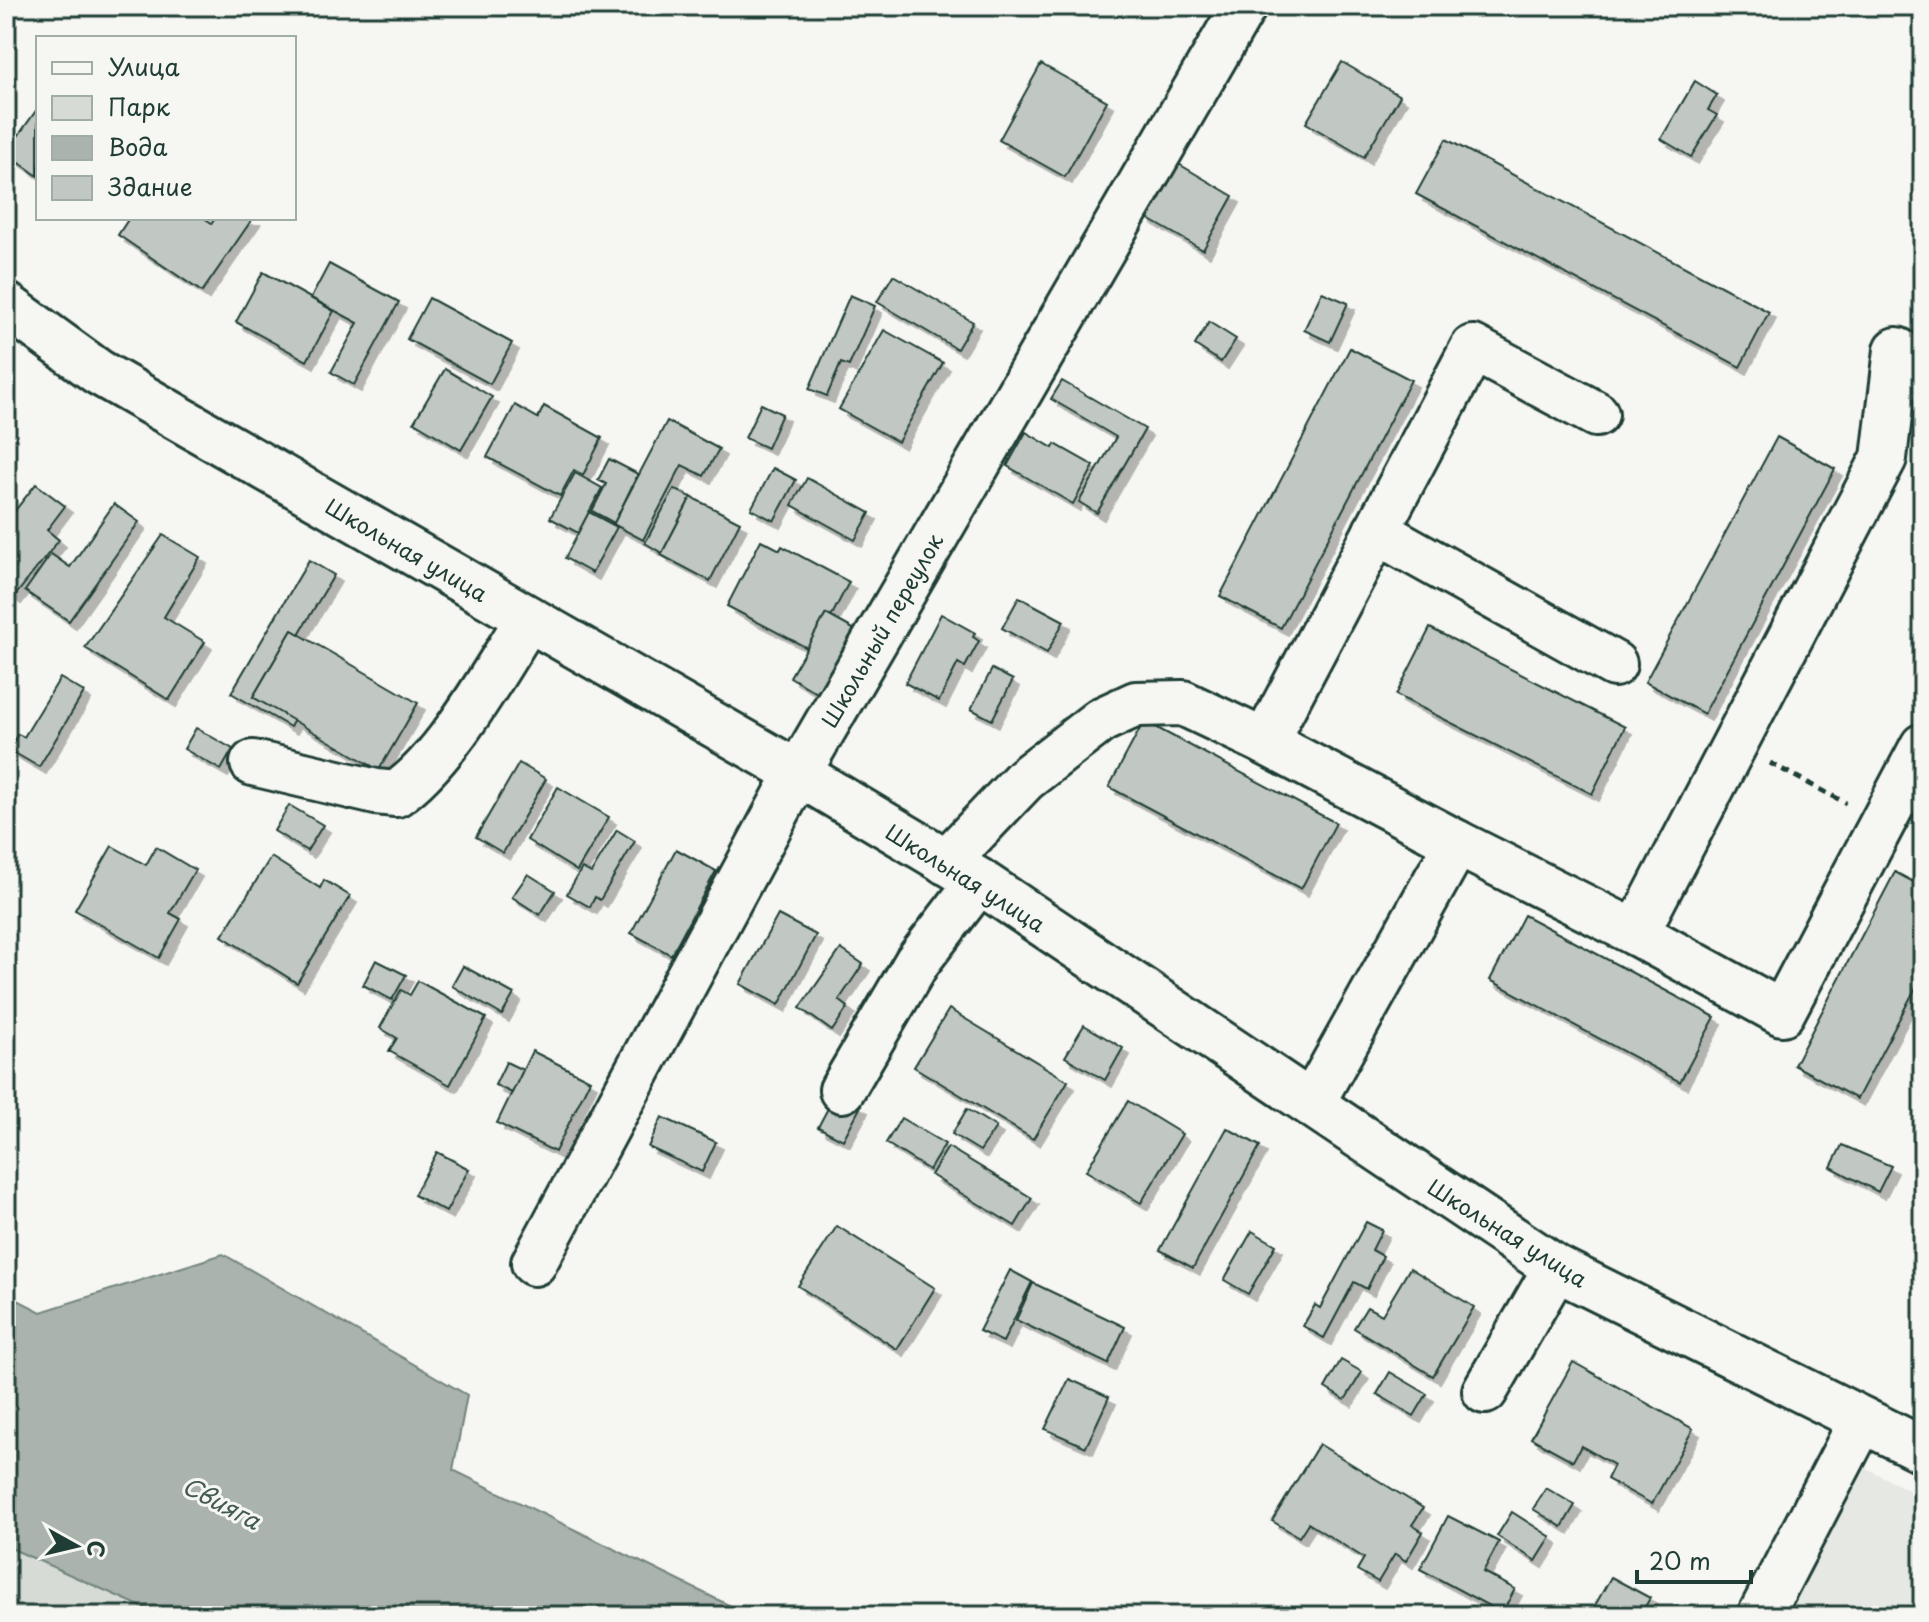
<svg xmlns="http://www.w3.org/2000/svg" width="1929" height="1622" font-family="'Playpen Sans',sans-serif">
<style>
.built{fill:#e6e8e4}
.green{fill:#d6dbd6;stroke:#7a8c85;stroke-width:2}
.water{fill:#aab3ae;stroke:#72847d;stroke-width:2}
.building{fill:#c1c8c3;stroke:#1f3d34;stroke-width:2;filter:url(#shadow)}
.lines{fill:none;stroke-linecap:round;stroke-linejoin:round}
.minor-casing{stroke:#1f3d34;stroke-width:50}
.path{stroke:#1f3d34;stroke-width:5;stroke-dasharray:8 6;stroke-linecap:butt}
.minor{stroke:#f6f6f2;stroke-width:44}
.labels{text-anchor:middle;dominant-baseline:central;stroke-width:6;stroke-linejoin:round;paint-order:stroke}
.street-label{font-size:22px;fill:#1f3d34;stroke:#f6f6f2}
.water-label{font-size:24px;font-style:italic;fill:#425a52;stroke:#f6f6f2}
</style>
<defs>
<filter id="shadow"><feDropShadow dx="7" dy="7" stdDeviation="0" flood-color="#0004"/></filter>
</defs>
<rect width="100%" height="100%" fill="#f6f6f2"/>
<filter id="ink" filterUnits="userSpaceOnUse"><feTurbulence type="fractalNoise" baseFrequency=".0125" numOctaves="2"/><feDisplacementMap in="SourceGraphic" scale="16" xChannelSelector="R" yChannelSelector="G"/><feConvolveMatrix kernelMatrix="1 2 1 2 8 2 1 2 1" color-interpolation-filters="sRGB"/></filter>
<g filter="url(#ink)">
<polygon class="built" points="1830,1450 1923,1497 1923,1616 1744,1616"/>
<polygon class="green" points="6,1514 235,1616 6,1616"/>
<polygon class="water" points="223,1254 467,1395 453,1470 751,1616 162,1616 6,1546 6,1294 41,1312"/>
<g class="building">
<polygon points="1342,62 1400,96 1364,157 1306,123"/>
<polygon points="1041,64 1107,101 1065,177 999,140"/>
<polygon points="1695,81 1717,95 1708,110 1717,115 1691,157 1661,139"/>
<polygon points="38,108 38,176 6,153"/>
<polygon points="1446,139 1769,312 1740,367 1416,194"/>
<polygon points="1177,163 1233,196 1203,250 1145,217"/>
<polygon points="129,218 204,218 212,223 215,218 253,218 202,292 118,235"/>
<polygon points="329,264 399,302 354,385 331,372 358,323 311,298"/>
<polygon points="263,272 334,311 307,361 236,322"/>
<polygon points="893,275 973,322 957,349 877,302"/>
<polygon points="1322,292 1348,303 1330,342 1304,330"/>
<polygon points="850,295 875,306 849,366 841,363 827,396 809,389"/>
<polygon points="429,298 512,343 490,384 407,339"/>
<polygon points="1209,322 1236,339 1221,362 1195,345"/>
<polygon points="884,330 943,363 898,442 839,409"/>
<polygon points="1350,348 1411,380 1281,628 1220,596"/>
<polygon points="445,369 492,397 461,450 414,422"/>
<polygon points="1062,381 1145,429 1097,513 1079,502 1116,437 1051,399"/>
<polygon points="761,404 782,414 767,448 745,438"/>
<polygon points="515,405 538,418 544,406 602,438 583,475 574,470 560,496 487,457"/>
<polygon points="667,421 719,449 704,476 682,465 643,540 613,524"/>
<polygon points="1026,432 1053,448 1055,444 1094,466 1073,504 1007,466"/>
<polygon points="1777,437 1835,469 1704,714 1645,682"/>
<polygon points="609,459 638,474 614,523 592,511 606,484 598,480"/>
<polygon points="773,468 796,480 774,521 751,509"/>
<polygon points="575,473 602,488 578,533 550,518"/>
<polygon points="807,478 870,513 855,540 792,505"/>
<polygon points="36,484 65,506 47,530 59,540 14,597 6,591 6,522"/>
<polygon points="674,489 691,497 662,553 645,543"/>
<polygon points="691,497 740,522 710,581 661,555"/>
<polygon points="114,504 139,522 69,621 25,591 51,554 70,567"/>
<polygon points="589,512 617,527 592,573 565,558"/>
<polygon points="163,535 200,557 164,617 205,642 169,700 85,648"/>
<polygon points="761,540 780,550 782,546 849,582 831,617 826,614 807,648 727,606"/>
<polygon points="309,560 334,575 299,634 292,630 253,697 294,720 290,727 231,693"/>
<polygon points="1019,597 1064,621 1047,653 1002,628"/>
<polygon points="826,614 855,630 819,694 790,677"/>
<polygon points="941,614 975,633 973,637 979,641 965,667 958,663 939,701 905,683"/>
<polygon points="1430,628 1625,727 1592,794 1396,695"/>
<polygon points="292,630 418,703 379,770 253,697"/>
<polygon points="992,669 1013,680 992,720 971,709"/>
<polygon points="60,678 84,692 39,767 8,749 18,734 24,737"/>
<polygon points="1144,721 1336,823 1301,889 1109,787"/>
<polygon points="196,728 233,749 221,770 184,749"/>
<polygon points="519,763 546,779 503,853 476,837"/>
<polygon points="558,787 609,817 577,871 527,840"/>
<polygon points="289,805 323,825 307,851 274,831"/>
<polygon points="617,830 635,841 600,900 595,897 590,907 567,894 582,868 591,873"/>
<polygon points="112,846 146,865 156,847 195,870 170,913 181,919 159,958 75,910"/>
<polygon points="676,849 716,871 671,955 631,933"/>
<polygon points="271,857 320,888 324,880 350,896 297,983 222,936"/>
<polygon points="1895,872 1923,887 1923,974 1857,1099 1794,1065"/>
<polygon points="528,874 555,891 540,915 512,897"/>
<polygon points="778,915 816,935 779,1005 740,984"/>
<polygon points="1524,915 1715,1017 1680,1082 1490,980"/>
<polygon points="841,949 863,964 839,1000 848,1007 832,1031 800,1008"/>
<polygon points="376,960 406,975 392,1000 363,985"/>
<polygon points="463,966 514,994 502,1015 452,986"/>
<polygon points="418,981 486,1018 450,1085 389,1051 397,1038 380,1028 401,990 410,995"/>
<polygon points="949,1009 1068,1081 1033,1139 914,1067"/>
<polygon points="1084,1025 1123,1048 1105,1080 1065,1057"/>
<polygon points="532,1051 590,1080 555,1152 497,1123"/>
<polygon points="506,1062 523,1070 512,1093 495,1085"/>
<polygon points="836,1093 861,1106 843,1140 818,1127"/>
<polygon points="1128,1101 1182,1134 1141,1203 1086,1171"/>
<polygon points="967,1109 996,1127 980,1151 952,1134"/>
<polygon points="662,1117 716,1142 702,1172 648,1147"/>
<polygon points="901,1118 945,1144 929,1170 886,1143"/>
<polygon points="1227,1128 1260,1146 1193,1268 1160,1250"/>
<polygon points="1842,1145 1891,1166 1878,1192 1831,1167"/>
<polygon points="948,1147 1032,1198 1015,1226 931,1175"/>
<polygon points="437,1152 469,1169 446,1212 414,1195"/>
<polygon points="1366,1222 1382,1230 1372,1250 1383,1256 1367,1289 1354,1282 1324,1338 1303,1326 1315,1305 1320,1308"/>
<polygon points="837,1226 935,1288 897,1349 798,1286"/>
<polygon points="1252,1231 1276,1245 1248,1294 1224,1280"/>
<polygon points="1410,1268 1474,1307 1433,1376 1354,1328 1367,1307 1382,1315"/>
<polygon points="1010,1270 1032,1282 1003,1342 979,1331"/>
<polygon points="1033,1283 1125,1327 1108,1364 1016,1320"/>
<polygon points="1341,1360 1362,1372 1345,1400 1325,1388"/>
<polygon points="1573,1362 1693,1429 1652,1504 1607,1479 1614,1465 1581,1446 1573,1461 1531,1438"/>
<polygon points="1390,1372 1427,1394 1414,1416 1377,1394"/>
<polygon points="1069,1379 1109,1397 1086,1447 1045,1429"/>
<polygon points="1319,1444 1423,1508 1412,1525 1423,1532 1406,1561 1395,1554 1378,1582 1357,1570 1364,1558 1308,1523 1299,1537 1272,1521"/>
<polygon points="1546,1488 1575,1505 1562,1527 1533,1509"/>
<polygon points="1512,1512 1551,1537 1536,1561 1497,1536"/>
<polygon points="1448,1516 1499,1542 1483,1572 1515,1589 1502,1613 1420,1569"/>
<polygon points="1611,1577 1650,1598 1640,1616 1589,1616"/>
</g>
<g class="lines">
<defs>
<g id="minor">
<polyline points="6,305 98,372 798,773 979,881 1556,1268 1923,1450"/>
<polyline points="1376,531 1614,664"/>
<polyline points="1265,742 1473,348 1596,414"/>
<path d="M 253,763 L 376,792 L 396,794 C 447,759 494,672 528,619"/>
<polyline points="946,862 1025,779 1101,720 1136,704 1183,703 1265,742 1457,843"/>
<polyline points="1636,933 1884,458 1897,350 1923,365"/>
<polyline points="842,1090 917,962 979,881"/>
<polyline points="1312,1103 1457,843 1636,933 1782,1013 1923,746"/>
<polyline points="534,1263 798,773 1244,6"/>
<polyline points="1485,1391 1556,1268"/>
<polyline points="1760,1616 1862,1420"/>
</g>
</defs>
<use href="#minor" class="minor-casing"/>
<polyline class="path" points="1770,763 1846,803"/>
<use href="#minor" class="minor"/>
</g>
</g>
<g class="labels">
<g class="street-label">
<text transform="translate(407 549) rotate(30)">Школьная улица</text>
<text transform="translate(881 630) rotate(-60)">Школьный переулок</text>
<text transform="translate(966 877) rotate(32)">Школьная улица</text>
<text transform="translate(1508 1232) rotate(32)">Школьная улица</text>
</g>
<g class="water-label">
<text transform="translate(222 1502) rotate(28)">Свияга</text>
</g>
</g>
<rect width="1929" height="1622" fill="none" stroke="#f6f6f2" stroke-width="32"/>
<rect x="16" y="16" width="1897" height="1590" fill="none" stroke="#1f3d34" stroke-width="3" filter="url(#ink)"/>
<rect x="36" y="36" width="260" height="184" fill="#f6f6f2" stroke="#a0aca6" stroke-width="2"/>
<rect x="52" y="62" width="40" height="12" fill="#f6f6f2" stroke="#a0aca6" stroke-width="2"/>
<text x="108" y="76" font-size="24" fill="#1f3d34">Улица</text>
<rect x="52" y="96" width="40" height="24" fill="#d6dbd6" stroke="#a0aca6" stroke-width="2"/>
<text x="108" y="116" font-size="24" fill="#1f3d34">Парк</text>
<rect x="52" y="136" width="40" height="24" fill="#aab3ae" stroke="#a0aca6" stroke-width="2"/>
<text x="108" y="156" font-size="24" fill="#1f3d34">Вода</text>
<rect x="52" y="176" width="40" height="24" fill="#c1c8c3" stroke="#a0aca6" stroke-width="2"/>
<text x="108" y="196" font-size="24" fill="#1f3d34">Здание</text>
<g transform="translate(76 1546) rotate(98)" stroke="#f6f6f2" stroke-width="6" paint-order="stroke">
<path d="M0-6L14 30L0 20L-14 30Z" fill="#1f3d34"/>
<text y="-12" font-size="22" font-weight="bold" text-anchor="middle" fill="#1f3d34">С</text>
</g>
<path d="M1637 1570v12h114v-12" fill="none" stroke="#1f3d34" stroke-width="4"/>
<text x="1649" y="1570" font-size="24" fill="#1f3d34" stroke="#f6f6f2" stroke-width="6" paint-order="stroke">20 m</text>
</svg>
